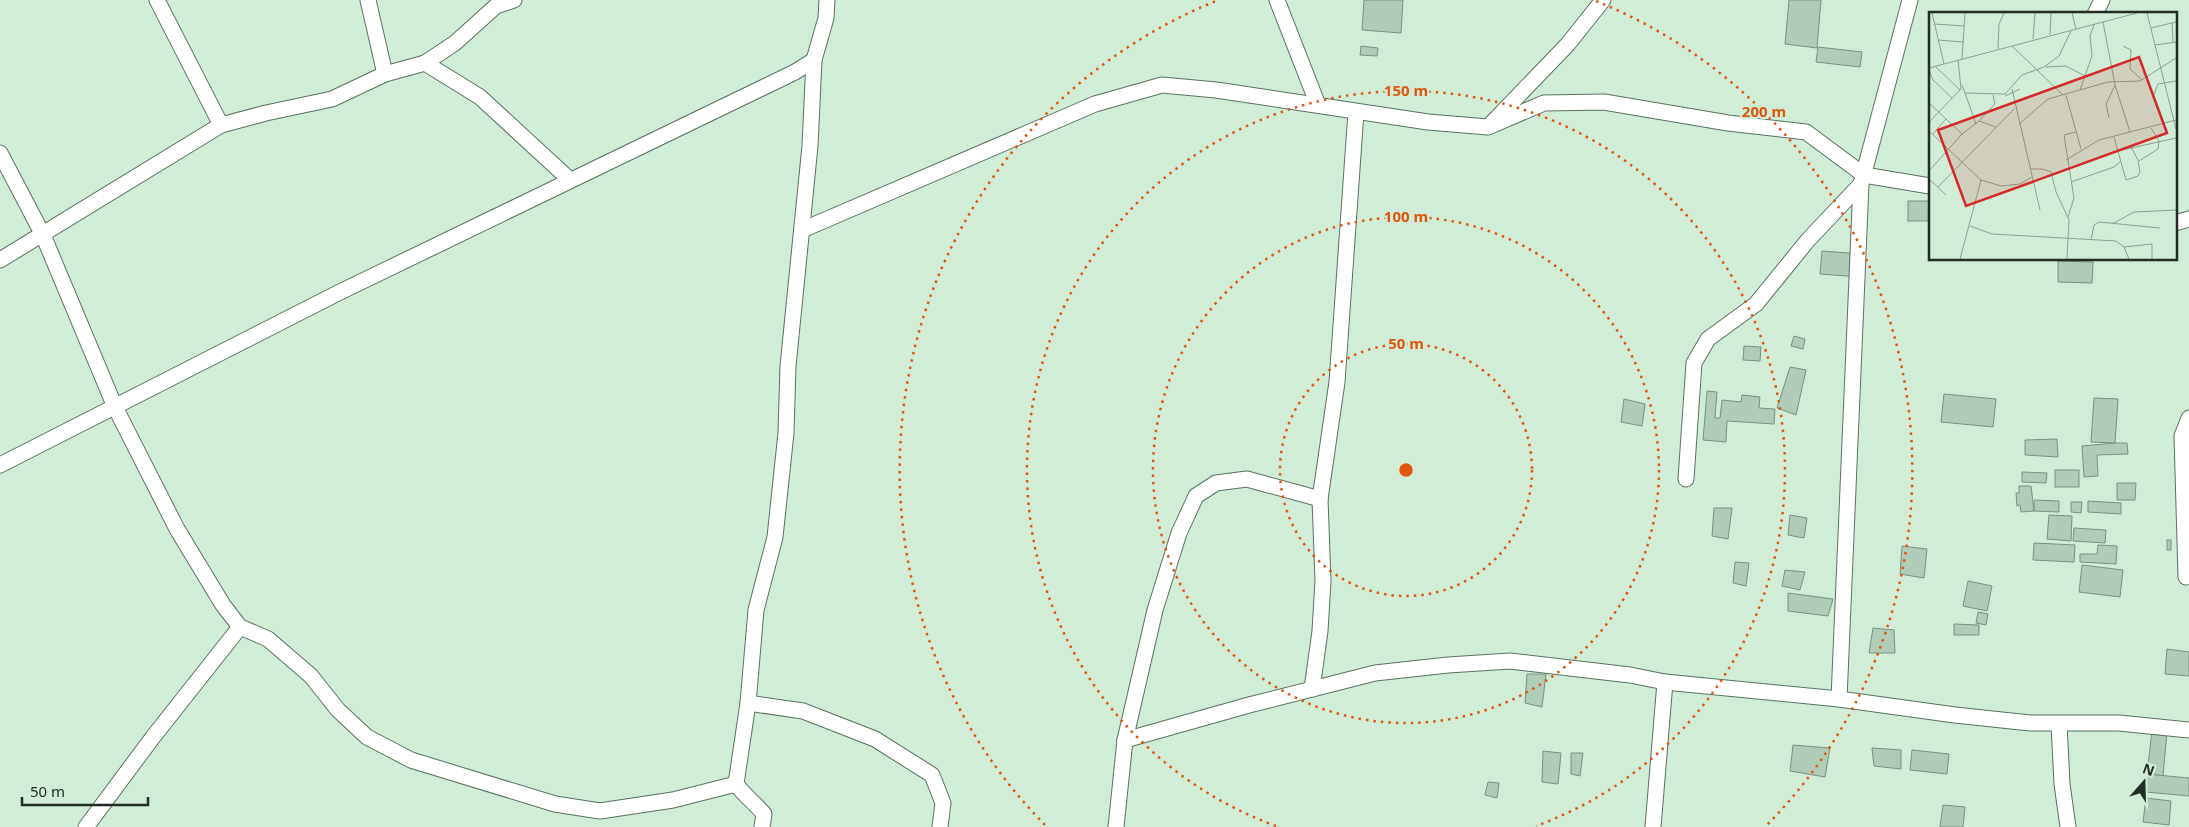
<svg xmlns="http://www.w3.org/2000/svg" width="2189" height="827" font-family="'Noto Sans',sans-serif">
<style>
.building{fill:#b0cbb7;stroke:#77917e}
.lines{fill:none;stroke-linecap:round;stroke-linejoin:round}
.street-casing{stroke:#59725f;stroke-width:17}
.street{stroke:#fff;stroke-width:15}
.ring{fill:none;stroke:#de570d;stroke-width:2.5;stroke-dasharray:2.5 5}
.inset-road{fill:none;stroke:#8ba090;stroke-width:1}
.view{fill:#d62828;fill-opacity:0.15;stroke:#d62828;stroke-width:2.5}
.inset-edge{fill:none;stroke:#232d25;stroke-width:2.5}
.centre{fill:#de570d;stroke:#d1edd8;stroke-width:2.5}
.ring-label{font-size:15px;text-anchor:middle;font-weight:bold;fill:#de570d;stroke:#d1edd8;stroke-width:4.5;stroke-linejoin:round;paint-order:stroke}
</style>
<rect width="100%" height="100%" fill="#d1edd8"/>
<g class="building">
<polygon points="1364,0 1403,0 1401,33 1362,30"/>
<polygon points="1789,0 1821,0 1817,48 1785,44"/>
<polygon points="1361,46 1378,48 1377,56 1360,55"/>
<polygon points="1818,47 1862,52 1860,67 1816,62"/>
<rect x="1908" y="201" width="22" height="20"/>
<polygon points="1822,251 1862,254 1860,277 1820,274"/>
<polygon points="2058,261 2093,262 2092,283 2058,282"/>
<polygon points="1794,336 1805,339 1803,349 1791,346"/>
<polygon points="1744,346 1761,347 1760,361 1743,360"/>
<polygon points="1790,367 1806,370 1796,415 1777,408"/>
<polygon points="1707,391 1717,392 1715,418 1720,418 1722,400 1741,402 1742,395 1760,397 1759,408 1775,409 1774,424 1727,421 1726,442 1703,440"/>
<polygon points="1944,394 1996,399 1993,427 1941,422"/>
<polygon points="2094,398 2118,399 2115,443 2091,442"/>
<polygon points="1624,399 1645,404 1642,426 1621,422"/>
<polygon points="2057,439 2058,457 2025,455 2025,440"/>
<polygon points="2115,443 2127,443 2128,454 2097,455 2098,476 2084,477 2082,446"/>
<rect x="2055" y="470" width="24" height="17"/>
<polygon points="2022,472 2047,473 2046,483 2022,482"/>
<polygon points="2117,483 2136,483 2135,500 2117,500"/>
<polygon points="2019,486 2031,486 2034,511 2021,512 2020,505 2017,506 2016,493 2019,493"/>
<polygon points="2034,500 2059,501 2059,512 2034,511"/>
<polygon points="2088,501 2121,503 2121,514 2088,512"/>
<polygon points="2071,502 2082,502 2081,513 2071,512"/>
<polygon points="1714,508 1732,508 1728,539 1712,536"/>
<polygon points="1790,515 1807,518 1804,538 1788,535"/>
<polygon points="2049,515 2072,516 2071,541 2047,539"/>
<polygon points="2074,528 2106,530 2105,543 2073,541"/>
<rect x="2167" y="540" width="4" height="10"/>
<polygon points="2034,543 2075,545 2074,562 2033,560"/>
<polygon points="2098,545 2117,546 2116,564 2080,562 2080,554 2097,554"/>
<polygon points="1902,546 1927,549 1924,578 1900,574"/>
<polygon points="1735,562 1749,563 1746,586 1733,583"/>
<polygon points="2082,565 2123,570 2120,597 2079,592"/>
<polygon points="1785,570 1805,572 1800,590 1782,586"/>
<polygon points="1968,581 1992,586 1987,611 1963,606"/>
<polygon points="1788,593 1833,599 1828,616 1788,611"/>
<polygon points="1978,612 1988,614 1986,625 1976,623"/>
<polygon points="1954,624 1979,625 1979,635 1954,635"/>
<polygon points="1873,628 1894,630 1895,653 1869,653"/>
<polygon points="2167,649 2189,652 2189,676 2165,674"/>
<polygon points="1527,674 1546,674 1542,707 1525,703"/>
<polygon points="2152,731 2167,732 2163,776 2147,774"/>
<polygon points="1793,745 1830,748 1825,777 1790,771"/>
<polygon points="1872,748 1901,750 1901,769 1874,766"/>
<polygon points="1912,750 1949,754 1947,774 1910,770"/>
<polygon points="1543,751 1561,753 1558,784 1542,782"/>
<polygon points="1571,753 1583,753 1580,776 1571,774"/>
<polygon points="2147,774 2189,778 2189,796 2146,792"/>
<polygon points="1488,782 1499,783 1497,798 1485,795"/>
<polygon points="2146,798 2171,801 2169,825 2143,822"/>
<polygon points="1943,805 1965,807 1963,827 1940,827"/>
</g>
<g class="lines">
<defs>
<g id="street">
<polyline points="157,0 221,125"/>
<polyline points="368,0 385,74"/>
<polyline points="1277,0 1318,105"/>
<polyline points="2095,14 2102,0"/>
<polyline points="425,63 455,43 496,6 514,0"/>
<polyline points="1492,123 1568,44 1603,0"/>
<polyline points="0,153 43,235 115,407 177,529 223,605 240,627 268,639 311,676 338,710 367,737 411,760 555,804 600,811 673,800 736,784"/>
<polyline points="2175,223 2189,219"/>
<polyline points="802,230 1095,104 1162,85 1216,90 1428,122 1488,127 1544,103 1604,102 1728,123 1806,132 1864,175 1930,186"/>
<polyline points="0,260 221,125 266,113 332,99 385,74 425,63 480,97 570,180"/>
<polyline points="0,465 340,292 795,72 814,60"/>
<polyline points="1686,479 1694,363 1708,339 1756,304 1808,240 1861,184"/>
<polyline points="2186,577 2182,436 2189,418"/>
<polyline points="1312,689 1320,631 1323,581 1320,499 1337,382 1356,112"/>
<polyline points="1839,699 1861,184 1910,0"/>
<polyline points="748,703 803,711 875,739 932,775 943,803 940,827"/>
<polyline points="2059,724 2062,784 2068,827"/>
<polyline points="1125,740 1249,705 1375,673 1448,665 1510,661 1630,675 1665,682 1839,699 1955,715 2030,723 2119,723 2189,730"/>
<polyline points="86,827 153,737 240,627"/>
<path d="M 762,827 L 764,814 C 755,803 744,795 736,784 L 748,703 L 756,610 L 775,537 L 786,433 L 788,366 L 810,146 L 814,60 L 826,18 L 827,0"/>
<polyline points="1116,827 1125,740 1155,610 1179,533 1196,496 1216,483 1247,479 1320,499"/>
<polyline points="1653,827 1665,682"/>
</g>
</defs>
<use href="#street" class="street-casing"/>
<use href="#street" class="street"/>
</g>
<g class="ring">
<circle cx="1406" cy="470" r="126"/>
<circle cx="1406" cy="470" r="253"/>
<path d="M1276 826A379 379 0 1 1 1536 826"/>
<path d="M1045 825A506 506 0 0 1 1216 1M1596 1A506 506 0 0 1 1767 825"/>
</g>
<g transform="translate(1929 12)">
<rect width="248" height="248" fill="#d1edd8"/>
<path class="inset-road" d="M 3,1 L 15,52M 143,1 L 147,17M 218,1 L 247,117M 174,10 L 186,73 L 201,120M 243,11 L 244,30M 5,12 L 35,14M 222,16 L 247,10M 121,23 L 122,1M 104,27 L 106,1M 9,28 L 34,30M 226,33 L 247,30M 83,34 L 134,83M 194,34 L 202,38 L 201,57 L 213,68M 69,37 L 70,12 L 75,1M 33,47 L 36,1M 7,55 L 31,78M 117,55 L 137,54 L 156,64M 0,56 L 208,1M 0,58 L 4,68 L 23,86M 33,73 L 36,81 L 76,82 L 93,63 L 115,55 L 130,44 L 142,19M 83,77 L 111,198M 151,78 L 163,44 L 161,24 L 165,13M 36,81 L 47,112M 137,83 L 152,137M 76,84 L 91,77M 0,91 L 33,122M 229,98 L 224,85 L 229,72 L 247,69M 180,106 L 177,92 L 186,73M 50,109 L 66,92 L 64,83M 0,110 L 32,77 L 29,48M 90,112 L 119,87 L 179,70 L 211,69 L 247,46M 0,119 L 52,168 L 72,174 L 91,172 L 103,165M 4,122 L 17,107M 185,125 L 197,168 L 209,164 L 211,160 L 209,148 L 202,135M 189,139 L 247,126M 137,148 L 170,128 L 247,108M 210,149 L 229,137 L 230,129 L 222,116M 101,157 L 114,157 L 122,160 L 127,180 L 140,208 L 138,247M 0,159 L 33,122 L 50,109 L 67,115M 0,167 L 17,183M 142,170 L 185,155 L 191,150M 9,175 L 86,96M 139,205 L 145,186 L 135,123 L 147,120M 183,212 L 205,200 L 247,198M 41,214 L 63,222 L 187,229 L 195,235 L 200,247M 162,228 L 165,213 L 170,210 L 231,216M 195,235 L 223,232 L 223,247M 31,247 L 52,168"/>
<path class="view" d="M 210,45 L 238,121 L 37,194 L 9,118 Z"/>
<rect width="248" height="248" class="inset-edge"/>
</g>
<circle cx="1406" cy="470" r="8" class="centre"/>
<g class="ring-label">
<text x="1406" y="96">150 m</text>
<text x="1764" y="117">200 m</text>
<text x="1406" y="222">100 m</text>
<text x="1406" y="349">50 m</text>
</g>
<g transform="translate(2144 782) rotate(20)" stroke="#d1edd8" stroke-width="4" paint-order="stroke">
<path d="M0-4L9 19L0 12L-9 19Z" fill="#232d25"/>
<text y="-8" font-size="14" font-weight="bold" text-anchor="middle" fill="#232d25">N</text>
</g>
<path d="M22 797v8h126v-8" fill="none" stroke="#232d25" stroke-width="2.5"/>
<text x="30" y="797" font-size="15" fill="#232d25" stroke="#d1edd8" stroke-width="4" paint-order="stroke">50 m</text>
</svg>
